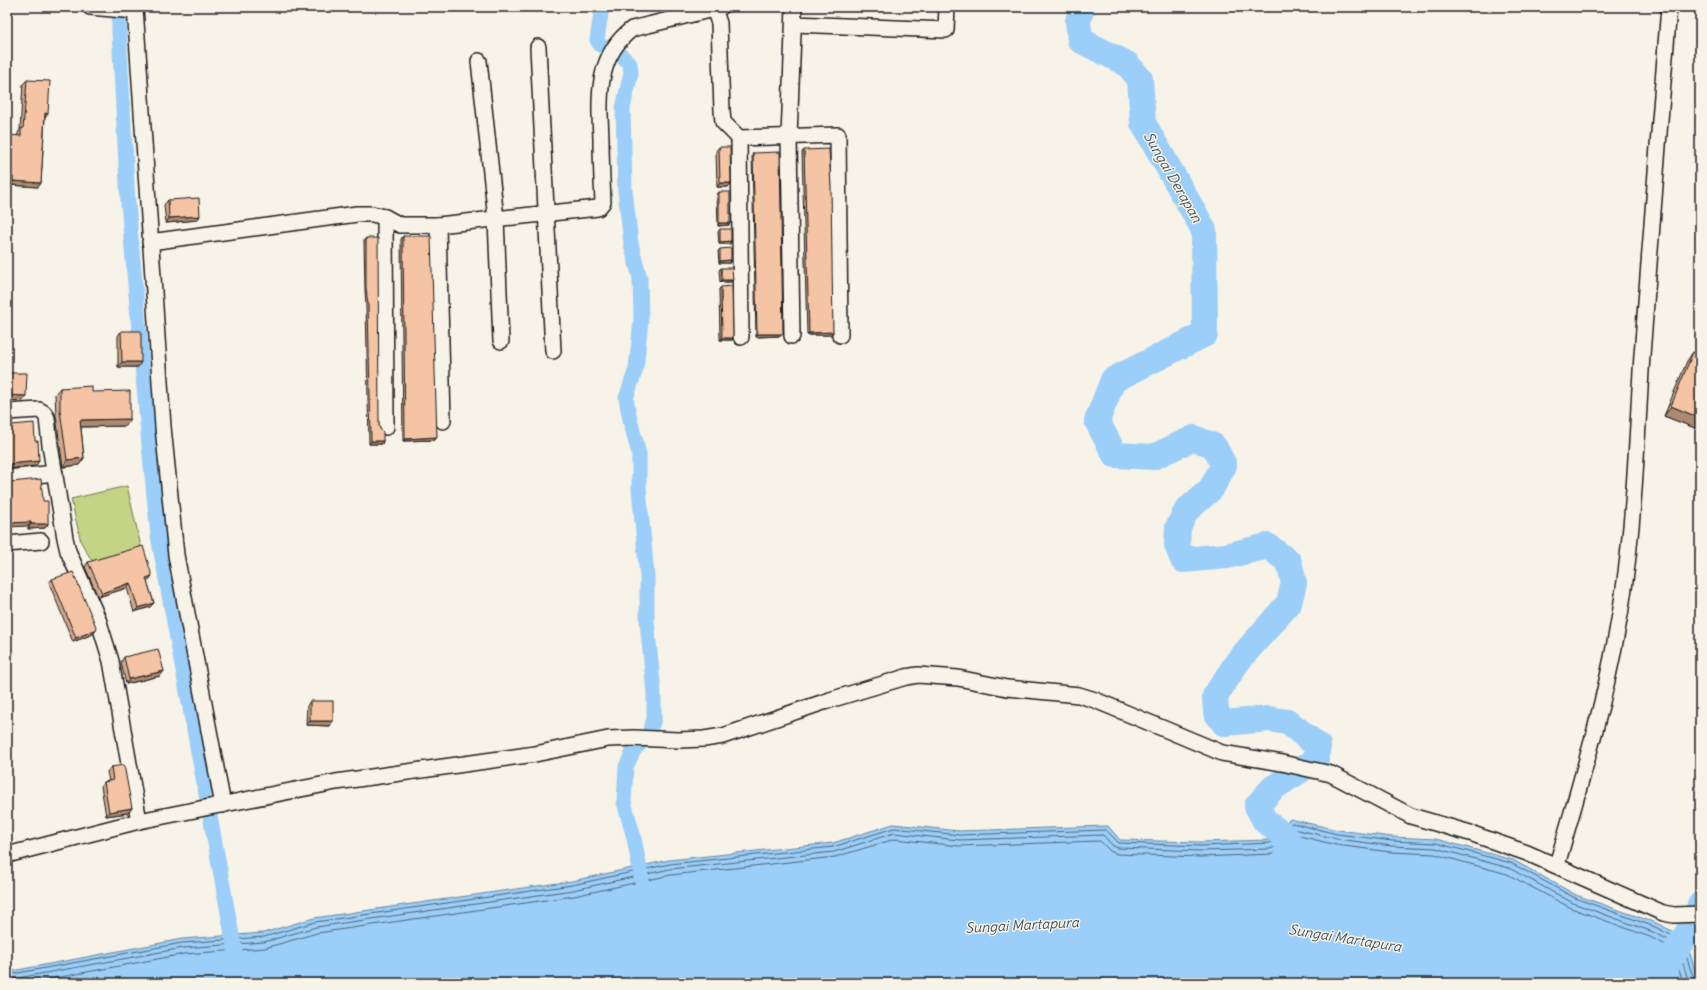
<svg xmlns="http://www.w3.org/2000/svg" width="1707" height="990" font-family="Delius,sans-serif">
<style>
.green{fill:#c5d386;stroke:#707851}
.water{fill:#9bcef8;stroke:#6887a0}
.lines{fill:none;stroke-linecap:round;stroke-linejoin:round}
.shore{stroke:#4f6374;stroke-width:1}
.canal{stroke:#9bcef8;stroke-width:15}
.river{stroke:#9bcef8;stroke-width:26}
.minor-casing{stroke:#1c1c1c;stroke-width:18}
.minor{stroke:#f7f3e8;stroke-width:15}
.wall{fill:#d2a98d;stroke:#1c1c1c}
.shaded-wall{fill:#ab8973;stroke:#1c1c1c}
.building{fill:#f4c4a4;stroke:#1c1c1c}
.labels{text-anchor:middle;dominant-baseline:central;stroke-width:3;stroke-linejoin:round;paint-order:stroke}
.water-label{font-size:14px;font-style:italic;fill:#42515e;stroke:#f7f3e8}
</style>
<rect width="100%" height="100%" fill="#f7f3e8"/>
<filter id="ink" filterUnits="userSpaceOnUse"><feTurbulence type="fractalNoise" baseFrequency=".025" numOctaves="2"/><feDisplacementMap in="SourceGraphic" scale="8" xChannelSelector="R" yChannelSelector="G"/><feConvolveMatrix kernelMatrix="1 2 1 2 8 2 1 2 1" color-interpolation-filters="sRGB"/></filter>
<g filter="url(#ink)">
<polygon class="green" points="127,486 142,551 92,561 81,542 71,499"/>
<polygon class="water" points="1290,819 1338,830 1392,837 1436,839 1513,860 1576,895 1656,923 1685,937 1699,983 7,983 7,972 182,939 263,933 314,918 572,881 669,860 833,843 893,824 959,831 1108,826 1120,840 1201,842 1269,840"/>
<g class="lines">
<g class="shore">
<polyline points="7,975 182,943 264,937 315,922 572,885 670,864 833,847 894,828 959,835 1106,830 1119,843 1201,846 1270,843 1292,823 1337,834 1392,841 1436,843 1511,863 1575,898 1655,927 1681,940 1695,983"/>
<polyline points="7,980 183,948 264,942 316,927 573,890 670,869 834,852 894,833 959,840 1103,835 1113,846 1118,848 1201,851 1270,849 1275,847 1294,829 1337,839 1392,846 1435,848 1509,868 1573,903 1653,932 1677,944 1689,983"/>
<polyline points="28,983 184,954 265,948 317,933 574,896 671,875 835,857 895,839 959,846 1100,841 1110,851 1117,854 1201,857 1273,854 1280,850 1296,835 1336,845 1391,852 1434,854 1507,874 1571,908 1650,937 1672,948 1683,983"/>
</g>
<g class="canal">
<polyline points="119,7 119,31 128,203 149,445 158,536 241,983"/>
<polyline points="602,7 597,40 600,45 622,56 630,64 631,73 623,108 625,190 631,244 640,278 641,320 636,369 626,398 630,420 639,454 639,488 647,576 647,621 654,693 654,719 648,736 634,750 626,767 624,802 634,838 643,886"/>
</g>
<g class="river">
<polyline points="1082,7 1078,21 1080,40 1127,64 1140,79 1143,123 1204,230 1205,334 1113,380 1097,421 1115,455 1153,457 1194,438 1214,446 1224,465 1211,489 1187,510 1178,527 1177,545 1183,560 1226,556 1268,546 1289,562 1294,583 1289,603 1238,661 1215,696 1216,712 1224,723 1268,719 1288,722 1318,746 1316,760 1273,788 1257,806 1265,821 1287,838 1288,862"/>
<polyline points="1655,983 1695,921 1700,905"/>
</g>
<defs>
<g id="minor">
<polyline points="90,7 135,11"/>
<polyline points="135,7 163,427 176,555 223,805"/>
<polyline points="714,9 719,23 722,111 723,122 739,138 741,337"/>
<polyline points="794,24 946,30 947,7"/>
<polyline points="538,47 553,351"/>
<polyline points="479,61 496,219 501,341"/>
<polyline points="739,138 838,135 840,335"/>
<polyline points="385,217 386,427"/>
<polyline points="438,225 443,421"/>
<path d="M 150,242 L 357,214 L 372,214 L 385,217 L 400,225 L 438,225 L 598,208 L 603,202 C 602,181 601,159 601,138 C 599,98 596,56 632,29 L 721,7"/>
<polyline points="792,336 789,137 794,7"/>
<polyline points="7,412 39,410 44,413 47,418 50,445 65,538 68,551 98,619 111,661 139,821"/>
<polyline points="7,478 55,473"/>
<polyline points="7,544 41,541"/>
<polyline points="7,855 139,821 336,782 535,754 608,739 634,738 678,740 704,739 723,736 830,700 906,677 918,675 958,678 1007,688 1079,695 1095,700 1222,753 1282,763 1331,774 1411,816 1470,833 1527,853 1663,913 1674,915 1700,914"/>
<path d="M 1557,865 C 1578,790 1602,714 1616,637 C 1634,544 1636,449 1642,355 C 1650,239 1660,123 1669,7"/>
</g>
</defs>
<use href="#minor" class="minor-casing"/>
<use href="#minor" class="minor"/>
</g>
<g class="wall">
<polygon points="27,80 45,118 41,183 38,187 10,185 18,133 20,130 23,84"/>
<polygon points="719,147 731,183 728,187 717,187 716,151"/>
<polygon points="804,150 833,332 831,335 807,335 802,152"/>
<polygon points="753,153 781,336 756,337 752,156"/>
<polygon points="719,192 729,225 718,226 717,194"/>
<polygon points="168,200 200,216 197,220 166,223 164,205"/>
<polygon points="720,229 730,244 719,244 718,232"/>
<polygon points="403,236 437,437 435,440 403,441 401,239"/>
<polygon points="366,238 379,425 383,441 382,444 369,444 366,307 365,290 364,240"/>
<polygon points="720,249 731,260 730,263 719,263 718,251"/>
<polygon points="721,268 731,282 720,282 719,270"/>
<polygon points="721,287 732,340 720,340 719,289"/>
<polygon points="121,331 138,367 118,367 118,336"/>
<polygon points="1693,352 1700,355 1700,430 1664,416 1687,361"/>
<polygon points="60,388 92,392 126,426 81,427 84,458 79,465 63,467 56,416 55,394"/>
<polygon points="43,501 48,524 45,528 28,529 28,526"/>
<polygon points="88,562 148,581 147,581 154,603 150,607 134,612 127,588 98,597 85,567"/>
<polygon points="52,579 97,629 93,634 73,642 49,583"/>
<polygon points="124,657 164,671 160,676 126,684 121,662"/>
<polygon points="310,701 330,726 306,725 307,706"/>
<polygon points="111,767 132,808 128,813 106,816 101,786 104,782 109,781 107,772"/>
</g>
<g class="shaded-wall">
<polygon points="45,113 48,114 45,118"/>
<polygon points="7,177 13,177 10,182 7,182"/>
<polygon points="13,181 41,183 38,187 10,185"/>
<polygon points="720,183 731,183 728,187 717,187"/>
<polygon points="200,216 197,220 166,223 169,218"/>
<polygon points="719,223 730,223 729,225 718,226"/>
<polygon points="731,241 730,244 719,244 720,242"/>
<polygon points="731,260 730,263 719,263 720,261"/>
<polygon points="722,280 733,280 731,282 720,282"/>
<polygon points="833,332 831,335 807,335 809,333"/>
<polygon points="757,334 783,334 781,336 756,337"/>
<polygon points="722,338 733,338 732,340 720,340"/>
<polygon points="122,362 141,362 138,367 118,367"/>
<polygon points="7,395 26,396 23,401 7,400"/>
<polygon points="1671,406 1700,418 1700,430 1664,416"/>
<polygon points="130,419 126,426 76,427 80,420"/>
<polygon points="437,437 435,440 403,441 405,439"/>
<polygon points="371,441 383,441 382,444 369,444"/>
<polygon points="84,458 79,465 63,467 67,460"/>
<polygon points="39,461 36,466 7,469 7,466 9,464"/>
<polygon points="31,522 28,526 7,527 7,523"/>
<polygon points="31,524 48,524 45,528 28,529"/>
<polygon points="152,576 148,581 142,583 146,578"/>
<polygon points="130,583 127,588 98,597 102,593"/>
<polygon points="154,603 150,607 134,612 138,608"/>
<polygon points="97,629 93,634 73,642 76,638"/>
<polygon points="164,671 160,676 126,684 129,679"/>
<polygon points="310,721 333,721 330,726 306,725"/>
<polygon points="132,808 128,813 106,816 109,812"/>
</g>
<g class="building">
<polygon points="27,80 50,81 48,114 45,113 41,183 13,181 13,177 7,177 7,135 21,136 21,128 23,129"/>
<polygon points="719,147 730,147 731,183 720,183"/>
<polygon points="829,149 831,187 833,332 809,333 804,150"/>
<polygon points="780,152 783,334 757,334 753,153"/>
<rect x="719" y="192" width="11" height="31"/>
<polygon points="199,198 200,216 169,218 168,200"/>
<polygon points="720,229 731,229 731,241 720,242"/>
<polygon points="403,236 431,236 437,437 405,439"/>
<polygon points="366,238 378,238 379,425 380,429 383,432 383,441 371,441 368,305 366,288"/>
<polygon points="731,248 731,260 720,261 720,249"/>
<polygon points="721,268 732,268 733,280 722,280"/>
<polygon points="732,286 733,338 722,338 721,287"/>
<polygon points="121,331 141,331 141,362 122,362"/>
<polygon points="1693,352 1700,355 1700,418 1671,406"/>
<polygon points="7,373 27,373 26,396 7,395"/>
<polygon points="92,386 92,392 130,391 130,419 80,420 84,458 67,460 60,410 60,388"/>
<polygon points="7,422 12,422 12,425 34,423 35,441 38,441 39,461 9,464 7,466"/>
<polygon points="41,479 43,501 48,501 48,524 31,524 31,522 7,523 7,481 11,482"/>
<polygon points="143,546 152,576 146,578 154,603 138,608 130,583 102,593 88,562"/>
<polygon points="73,572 97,629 76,638 52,579"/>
<polygon points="158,649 164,671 129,679 124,657"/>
<rect x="310" y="701" width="23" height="20"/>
<polygon points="124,765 132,808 109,812 104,782 113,780 111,767"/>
</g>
</g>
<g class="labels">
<g class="water-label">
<text transform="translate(1173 177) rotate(60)">Sungai Derapan</text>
<text transform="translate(1022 925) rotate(-3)">Sungai Martapura</text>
<text transform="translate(1345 938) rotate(9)">Sungai Martapura</text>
</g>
</g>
<rect width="1707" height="990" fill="none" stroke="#f7f3e8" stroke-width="24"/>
<rect x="12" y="12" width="1683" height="966" fill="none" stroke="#1c1c1c" stroke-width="1.5" filter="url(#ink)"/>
</svg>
